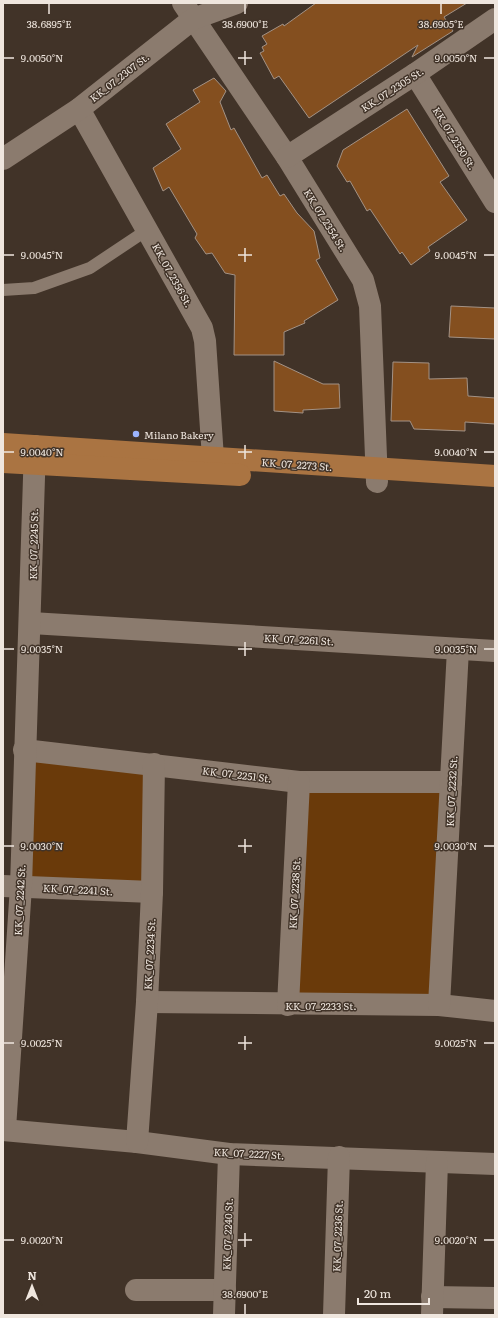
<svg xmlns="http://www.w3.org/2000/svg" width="498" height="1318" font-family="Literata,serif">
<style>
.green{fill:#6a3a0a}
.building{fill:#844f1f;stroke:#a39285}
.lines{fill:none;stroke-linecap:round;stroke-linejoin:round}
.lane{stroke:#8b7b6e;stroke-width:12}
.street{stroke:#8b7b6e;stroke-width:22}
.primary{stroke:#aa7442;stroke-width:22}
.ticks{fill:none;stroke:#efe6de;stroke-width:1.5}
.poi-dot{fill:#9cb4fd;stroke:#413328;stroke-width:1.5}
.labels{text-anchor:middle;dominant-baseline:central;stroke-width:3;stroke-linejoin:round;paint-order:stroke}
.street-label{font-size:10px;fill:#efe6de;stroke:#413328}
.poi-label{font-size:10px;fill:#efe6de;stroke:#413328;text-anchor:start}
.ticks-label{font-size:10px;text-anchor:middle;fill:#efe6de;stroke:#413328;stroke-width:3;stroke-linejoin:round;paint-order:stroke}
</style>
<rect width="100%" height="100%" fill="#413328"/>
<g class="green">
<polygon points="24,750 154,764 152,892 21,886"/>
<polygon points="299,782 451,782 439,1005 289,1005"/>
</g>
<g class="building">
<polygon points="316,3 467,3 444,17 453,31 412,57 418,45 309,118 279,76 274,79 260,53 264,51 262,47 267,44 262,36 283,24 284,26"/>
<polygon points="214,78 226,91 220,102 231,130 234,128 262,178 267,175 280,196 284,194 297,213 314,231 320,258 316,260 338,300 304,321 305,323 284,332 284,355 234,355 235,275 225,273 212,253 206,254 195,238 197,234 169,187 163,191 153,168 181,149 166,124 200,102 193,90"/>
<polygon points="407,109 449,176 440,182 467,220 428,247 430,251 411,265 402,252 400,254 370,209 367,211 350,181 347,182 337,166 343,150"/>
<polygon points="451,306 495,308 495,339 449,337"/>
<polygon points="274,361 323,384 339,384 340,408 303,410 303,413 274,411"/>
<polygon points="393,362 429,363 429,379 467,378 468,396 495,398 495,424 465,422 465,431 414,429 410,421 391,421"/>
</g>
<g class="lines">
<polyline class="lane" points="3,290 34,288 90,268 147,230"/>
<g class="street">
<polyline points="183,3 287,157 363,280 370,306 377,482"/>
<polyline points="415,74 495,202"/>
<polyline points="79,109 202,328 205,341 213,458 212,473"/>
<polyline points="287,157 415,74 495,19"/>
<polyline points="3,159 79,109 193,19 237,3"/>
<polyline points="31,623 495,651"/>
<polyline points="24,750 299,782 451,782"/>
<polyline points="3,886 152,892"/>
<polyline points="147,1002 439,1005 495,1011"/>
<polyline points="288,1005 299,782"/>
<polyline points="439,1005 458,649"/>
<polyline points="5,1129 21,886 35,446"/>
<polyline points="3,1130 137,1142 229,1154 495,1164"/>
<polyline points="137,1142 147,1002 152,892 154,764"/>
<polyline points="136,1290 225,1290"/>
<polyline points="432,1297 495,1298"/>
<polyline points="224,1315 229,1154"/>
<polyline points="334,1315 339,1157"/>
<polyline points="432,1315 437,1162"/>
</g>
<g class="primary">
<polyline points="3,444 495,476"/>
<polyline points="3,462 240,475"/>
</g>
</g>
<path class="ticks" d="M 49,4 L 49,14M 245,4 L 245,14M 441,4 L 441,14M 245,51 L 245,65M 4,58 L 14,58M 238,58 L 252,58M 484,58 L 494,58M 245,248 L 245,262M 4,255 L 14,255M 238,255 L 252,255M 484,255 L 494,255M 245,445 L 245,459M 4,452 L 14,452M 238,452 L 252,452M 484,452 L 494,452M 245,642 L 245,656M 4,649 L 14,649M 238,649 L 252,649M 484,649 L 494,649M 245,839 L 245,853M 4,846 L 14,846M 238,846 L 252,846M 484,846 L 494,846M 245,1036 L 245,1050M 4,1043 L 14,1043M 238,1043 L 252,1043M 484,1043 L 494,1043M 245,1233 L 245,1247M 4,1240 L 14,1240M 238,1240 L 252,1240M 484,1240 L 494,1240M 245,1304 L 245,1314"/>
<circle class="poi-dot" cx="136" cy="434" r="4"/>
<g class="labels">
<g class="street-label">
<text transform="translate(119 77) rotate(-38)">KK_07_2307 St.</text>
<text transform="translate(392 89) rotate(-33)">KK_07_2305 St.</text>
<text transform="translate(455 138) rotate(58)">KK_07_2350 St.</text>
<text transform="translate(326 220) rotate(58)">KK_07_2354 St.</text>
<text transform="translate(173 275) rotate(61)">KK_07_2356 St.</text>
<text transform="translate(297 464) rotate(4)">KK_07_2273 St.</text>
<text transform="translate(33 544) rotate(-89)">KK_07_2245 St.</text>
<text transform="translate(299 639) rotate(3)">KK_07_2261 St.</text>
<text transform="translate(237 774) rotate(7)">KK_07_2251 St.</text>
<text transform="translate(451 791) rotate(-87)">KK_07_2232 St.</text>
<text transform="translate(78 889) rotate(3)">KK_07_2241 St.</text>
<text transform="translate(294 893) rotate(-87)">KK_07_2238 St.</text>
<text transform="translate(19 900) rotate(-87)">KK_07_2242 St.</text>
<text transform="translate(149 954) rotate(-87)">KK_07_2234 St.</text>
<text x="321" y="1005">KK_07_2233 St.</text>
<text transform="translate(249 1153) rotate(3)">KK_07_2227 St.</text>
<text transform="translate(227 1234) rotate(-88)">KK_07_2240 St.</text>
<text transform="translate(337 1236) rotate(-88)">KK_07_2236 St.</text>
</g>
<g class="poi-label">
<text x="144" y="434">Milano Bakery</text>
</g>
</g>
<g class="ticks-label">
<text x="49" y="28">38.6895°E</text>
<text x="245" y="28">38.6900°E</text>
<text x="441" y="28">38.6905°E</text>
<text x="42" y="62">9.0050°N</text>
<text x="456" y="62">9.0050°N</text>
<text x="42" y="259">9.0045°N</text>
<text x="456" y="259">9.0045°N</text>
<text x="42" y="456">9.0040°N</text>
<text x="456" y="456">9.0040°N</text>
<text x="42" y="653">9.0035°N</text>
<text x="456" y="653">9.0035°N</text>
<text x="42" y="850">9.0030°N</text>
<text x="456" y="850">9.0030°N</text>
<text x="42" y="1047">9.0025°N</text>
<text x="456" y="1047">9.0025°N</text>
<text x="42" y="1244">9.0020°N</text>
<text x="456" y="1244">9.0020°N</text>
<text x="245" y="1298">38.6900°E</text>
</g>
<rect width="498" height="1318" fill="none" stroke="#efe6de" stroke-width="8"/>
<g transform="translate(32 1286)" stroke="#413328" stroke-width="3" paint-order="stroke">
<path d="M0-3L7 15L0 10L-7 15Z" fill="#efe6de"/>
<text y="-6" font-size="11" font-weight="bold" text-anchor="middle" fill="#efe6de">N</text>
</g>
<path d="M358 1298v6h71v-6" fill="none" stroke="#efe6de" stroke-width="2"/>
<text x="364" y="1298" font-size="12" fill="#efe6de" stroke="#413328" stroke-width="3" paint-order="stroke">20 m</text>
</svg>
